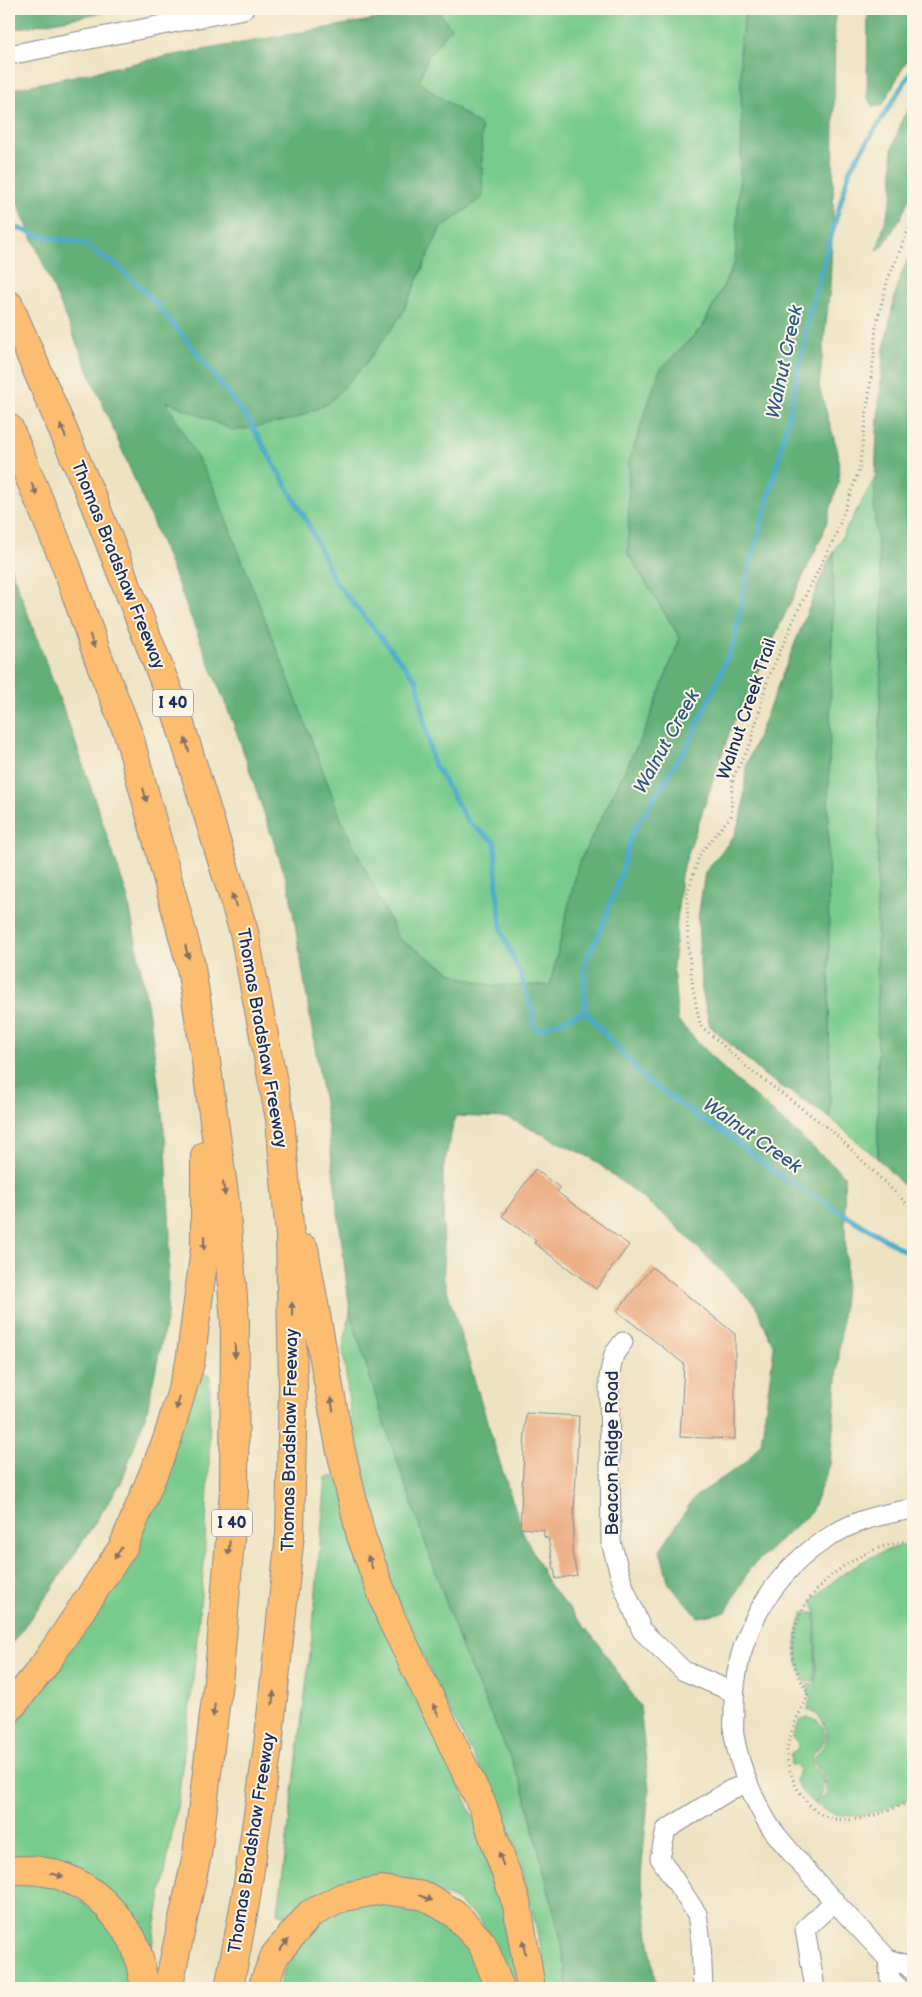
<svg xmlns="http://www.w3.org/2000/svg" width="922" height="1997" font-family="'Balsamiq Sans',sans-serif">
<style>
.green{fill:#79cb8d;stroke:#4a7d76}
.forest{fill:#62af78;stroke:#3e6f6b}
.lines{fill:none;stroke-linecap:round;stroke-linejoin:round}
.stream{stroke:#4bacca;stroke-width:5}
.building{fill:#ecb088}
.minor-casing{stroke:#848990;stroke-width:21}
.highway-casing{stroke:#848990;stroke-width:30}
.path{stroke:#848990;stroke-width:3;stroke-dasharray:1 4;stroke-linecap:butt}
.minor{stroke:#fff;stroke-width:19}
.highway{stroke:#fcbd6f;stroke-width:28}
.oneway{fill:#806f66}
.labels{text-anchor:middle;dominant-baseline:central;stroke-width:4;stroke-linejoin:round;paint-order:stroke}
.shield{fill:#fcf5e5;stroke:#5e6a86;stroke-width:1}
.shield-label{font-size:16px;font-weight:bold;fill:#1b2f5e}
.street-label{font-size:18px;fill:#1b2f5e;stroke:#fcf5e5}
.water-label{font-size:19px;font-style:italic;fill:#2c5b84;stroke:#fcf5e5}
</style>
<rect width="100%" height="100%" fill="#fcf5e5"/>
<filter id="ink" filterUnits="userSpaceOnUse"><feTurbulence type="fractalNoise" baseFrequency=".02" numOctaves="2"/><feDisplacementMap in="SourceGraphic" scale="10" xChannelSelector="R" yChannelSelector="G"/><feConvolveMatrix kernelMatrix="1 2 1 2 8 2 1 2 1" color-interpolation-filters="sRGB"/></filter>
<filter id="wash" filterUnits="userSpaceOnUse"><feTurbulence type="fractalNoise" baseFrequency=".0096" numOctaves="4" result="noise"/><feDisplacementMap in="SourceGraphic" scale="20" xChannelSelector="R" yChannelSelector="G"/><feGaussianBlur stdDeviation="1.12" result="paint"/><feColorMatrix in="noise" values="0 0 0 0 0 0 0 0 0 0 0 0 0 0 0 0 0 1.4 0 .05"/><feComposite in="paint" operator="in"/></filter>
<g filter="url(#wash)">
<rect width="100%" height="100%" fill="#ede3c2"/>
<g class="green">
<polygon points="437,9 746,9 740,44 742,135 735,262 702,327 659,371 628,554 680,638 645,730 578,865 550,985 493,986 457,976 398,938 341,819 166,400 235,431 401,316 440,229 483,197 481,126 419,82 428,56 451,28"/>
<polygon points="876,476 874,509 882,591 877,898 878,1159 830,1118 828,813 834,551"/>
<polygon points="350,1312 384,1423 463,1651 523,1787 562,1944 567,1988 545,1988 545,1965 520,1861 491,1790 441,1694 379,1560 357,1472 343,1349"/>
<polygon points="197,1372 210,1374 209,1467 204,1564 193,1679 178,1801 151,1951 134,1919 9,1862 9,1732 61,1662"/>
<polygon points="326,1477 337,1477 463,1793 493,1864 511,1933 517,1977 507,1978 495,1943 478,1918 454,1899 396,1879 358,1880 313,1899 289,1917 278,1913 312,1637"/>
<path d="M 913,1543 L 913,1797 C 879,1811 848,1828 814,1803 L 826,1795 C 826,1787 827,1779 822,1772 C 819,1769 816,1768 815,1764 C 813,1756 819,1752 823,1747 C 833,1732 822,1715 807,1709 L 810,1699 L 807,1685 L 816,1684 L 816,1611 L 812,1601 C 840,1572 873,1551 913,1543 Z"/>
<path d="M 803,1613 L 815,1613 L 815,1681 L 805,1682 C 794,1657 793,1639 803,1613 Z"/>
<path d="M 808,1718 C 820,1719 829,1730 823,1742 C 821,1747 815,1750 813,1755 C 812,1759 813,1764 813,1768 L 822,1775 C 825,1787 824,1795 813,1803 L 803,1793 L 795,1780 L 800,1770 L 795,1765 L 791,1765 L 790,1754 L 797,1751 L 798,1742 L 792,1738 L 800,1721 Z"/>
<path d="M 36,1882 C 43,1884 52,1884 59,1887 C 76,1895 111,1923 121,1939 C 129,1953 130,1972 129,1988 L 9,1988 L 9,1884 Z"/>
<path d="M 408,1901 L 465,1933 L 492,1988 L 278,1988 C 289,1950 313,1914 354,1905 C 371,1901 391,1902 408,1901 Z"/>
</g>
<g class="forest">
<polygon points="9,9 124,9 9,30"/>
<polygon points="433,9 437,9 451,28 428,56 419,82 481,126 483,197 440,229 401,316 367,362 329,403 295,419 235,431 166,401 213,486 294,693 341,819 398,938 457,976 493,986 550,985 578,865 645,730 680,638 628,554 629,461 659,371 703,327 735,262 742,135 740,44 746,9 835,9 833,217 830,287 819,387 838,452 839,481 823,534 731,728 681,874 673,968 678,1021 727,1072 844,1175 846,1271 830,1465 811,1512 750,1568 726,1612 698,1617 669,1584 660,1550 694,1498 747,1461 761,1443 774,1347 756,1306 667,1217 591,1158 508,1118 455,1116 443,1170 444,1280 498,1457 523,1532 549,1585 598,1643 640,1706 649,1790 641,1876 656,1988 567,1988 562,1944 523,1787 463,1651 384,1423 350,1312 328,1128 289,887 237,733 163,547 9,183 9,90 163,57"/>
<polygon points="868,9 913,9 913,49 882,106 872,106 867,96"/>
<polygon points="913,104 913,189 901,217 883,246 877,250 893,194 892,149 903,117"/>
<polygon points="913,246 913,1195 878,1159 877,898 882,591 874,509 877,430 883,354 897,285"/>
<polygon points="834,551 828,813 830,1118 764,1075 710,1026 701,986 698,918 705,872 734,836 743,810 746,766 824,570"/>
<polygon points="9,563 74,738 128,898 151,1026 166,1145 170,1236 167,1316 147,1411 121,1483 49,1593 9,1647 9,1328 15,1262 9,1222"/>
</g>
<g class="lines">
<g class="stream">
<polyline points="913,69 850,169 810,312 791,408 767,504 745,583 734,643 694,734 632,833 620,877 601,929 584,964 585,1011 647,1082 652,1084 705,1122 725,1133 777,1174 913,1256"/>
<polyline points="9,225 40,236 82,243 116,265 144,290 193,348 248,419 308,523 334,580 417,681 432,760 468,822 495,842 497,890 502,932 520,974 533,1013 532,1023 535,1029 539,1030 585,1011"/>
</g>
</g>
<g id="blocks">
<g class="building">
<polygon points="535,1169 560,1188 557,1192 629,1245 596,1289 534,1243 536,1241 502,1216"/>
<polygon points="652,1267 735,1334 735,1439 680,1437 684,1364 617,1311"/>
<polygon points="526,1413 579,1416 572,1552 577,1575 556,1579 548,1538 544,1537 544,1530 520,1528"/>
</g>
</g>
</g>
<g filter="url(#ink)">
<use href="#blocks" fill-opacity="0" stroke="#848990" stroke-width="1"/>
<g class="lines">
<defs>
<g id="minor">
<polyline points="9,55 244,9"/>
<polyline points="623,1342 614,1354 609,1377 611,1542 623,1585 642,1631 684,1671 733,1692"/>
<path d="M 913,1509 C 886,1513 858,1519 834,1534 C 771,1571 732,1639 734,1713 C 734,1720 733,1728 734,1735 C 739,1765 751,1794 766,1820 C 772,1831 781,1840 789,1850 C 820,1888 855,1923 888,1959 L 906,1965 L 913,1971"/>
<polyline points="888,1959 890,1979 899,1988"/>
<polyline points="703,1988 701,1942 697,1914 660,1858 666,1830 730,1790 748,1783"/>
<polyline points="815,1988 805,1929 835,1901"/>
</g>
<g id="highway">
<polyline points="9,305 93,500 176,711 244,932 280,1119 290,1237 293,1385 290,1534 268,1746 245,1903 229,1988"/>
<polyline points="9,428 66,565 98,657 129,736 190,962 205,1054 225,1202 235,1322 234,1491 219,1673 197,1855 168,1988"/>
<polyline points="304,1249 340,1447 361,1536 391,1618 483,1807 517,1905 531,1988"/>
<polyline points="9,1709 43,1667 123,1547 167,1440 190,1363 205,1248 205,1156"/>
<path d="M 9,1871 C 57,1865 97,1887 124,1927 C 127,1932 132,1937 134,1943 C 140,1956 142,1974 145,1988"/>
<polyline points="262,1988 275,1955 310,1914 343,1897 382,1890 425,1896 454,1913 482,1943 500,1988"/>
</g>
</defs>
<use href="#minor" class="minor-casing"/>
<use href="#highway" class="highway-casing"/>
<g class="path">
<polyline points="913,219 888,279 876,325 874,357 859,470 835,537 800,606 767,681 751,743 733,777 731,816 700,854 687,894 688,945 693,988 700,1025 749,1069 832,1131 908,1205 913,1207"/>
<path d="M 913,1539 C 901,1542 888,1545 876,1549 C 834,1566 791,1603 792,1652 C 792,1666 802,1682 808,1694 C 801,1711 791,1727 788,1745 C 785,1757 790,1771 794,1782 C 797,1790 802,1795 807,1802 C 834,1836 881,1814 913,1800"/>
</g>
<use href="#minor" class="minor"/>
<use href="#highway" class="highway"/>
</g>
<defs><path id="oneway-solid" d="M-6-.8H1V-3.2L6.5 0L1 3.2V.8H-6Z" transform="scale(1.25)"/></defs>
<g class="oneway">
<use href="#oneway-solid" transform="translate(63 431) rotate(-113)"/>
<use href="#oneway-solid" transform="translate(34 489) rotate(67)"/>
<use href="#oneway-solid" transform="translate(92 641) rotate(71)"/>
<use href="#oneway-solid" transform="translate(187 745) rotate(-107)"/>
<use href="#oneway-solid" transform="translate(145 795) rotate(75)"/>
<use href="#oneway-solid" transform="translate(234 900) rotate(-107)"/>
<use href="#oneway-solid" transform="translate(187 952) rotate(75)"/>
<use href="#oneway-solid" transform="translate(224 1189) rotate(82)"/>
<use href="#oneway-solid" transform="translate(204 1243) rotate(91)"/>
<use href="#oneway-solid" transform="translate(292 1309) rotate(-91)"/>
<use href="#oneway-solid" transform="translate(235 1351) rotate(90)"/>
<use href="#oneway-solid" transform="translate(178 1403) rotate(106)"/>
<use href="#oneway-solid" transform="translate(332 1404) rotate(-100)"/>
<use href="#oneway-solid" transform="translate(229 1548) rotate(95)"/>
<use href="#oneway-solid" transform="translate(118 1553) rotate(123)"/>
<use href="#oneway-solid" transform="translate(370 1562) rotate(-110)"/>
<use href="#oneway-solid" transform="translate(273 1698) rotate(-84)"/>
<use href="#oneway-solid" transform="translate(214 1710) rotate(97)"/>
<use href="#oneway-solid" transform="translate(436 1710) rotate(-116)"/>
<use href="#oneway-solid" transform="translate(501 1859) rotate(-109)"/>
<use href="#oneway-solid" transform="translate(57 1875) rotate(14)"/>
<use href="#oneway-solid" transform="translate(426 1898) rotate(22)"/>
<use href="#oneway-solid" transform="translate(284 1945) rotate(-49)"/>
<use href="#oneway-solid" transform="translate(524 1947) rotate(-100)"/>
</g>
</g>
<g class="labels">
<g class="shield">
<rect x="153" y="689.5" width="40" height="27" rx="4"/>
<rect x="212" y="1509.5" width="40" height="27" rx="4"/>
</g>
<g class="shield-label">
<text x="173" y="703">I 40</text>
<text x="232" y="1523">I 40</text>
</g>
<g class="street-label">
<text transform="translate(118 565) rotate(68)">Thomas Bradshaw Freeway</text>
<text transform="translate(747 709) rotate(-71)">Walnut Creek Trail</text>
<text transform="translate(262 1038) rotate(80)">Thomas Bradshaw Freeway</text>
<text transform="translate(290 1440) rotate(-89)">Thomas Bradshaw Freeway</text>
<text transform="translate(612 1453) rotate(-90)">Beacon Ridge Road</text>
<text transform="translate(252 1843) rotate(-81)">Thomas Bradshaw Freeway</text>
</g>
<g class="water-label">
<text transform="translate(785 362) rotate(-78)">Walnut Creek</text>
<text transform="translate(667 742) rotate(-61)">Walnut Creek</text>
<text transform="translate(752 1136) rotate(35)">Walnut Creek</text>
</g>
</g>
<rect width="922" height="1997" fill="none" stroke="#fcf5e5" stroke-width="30"/>
</svg>
